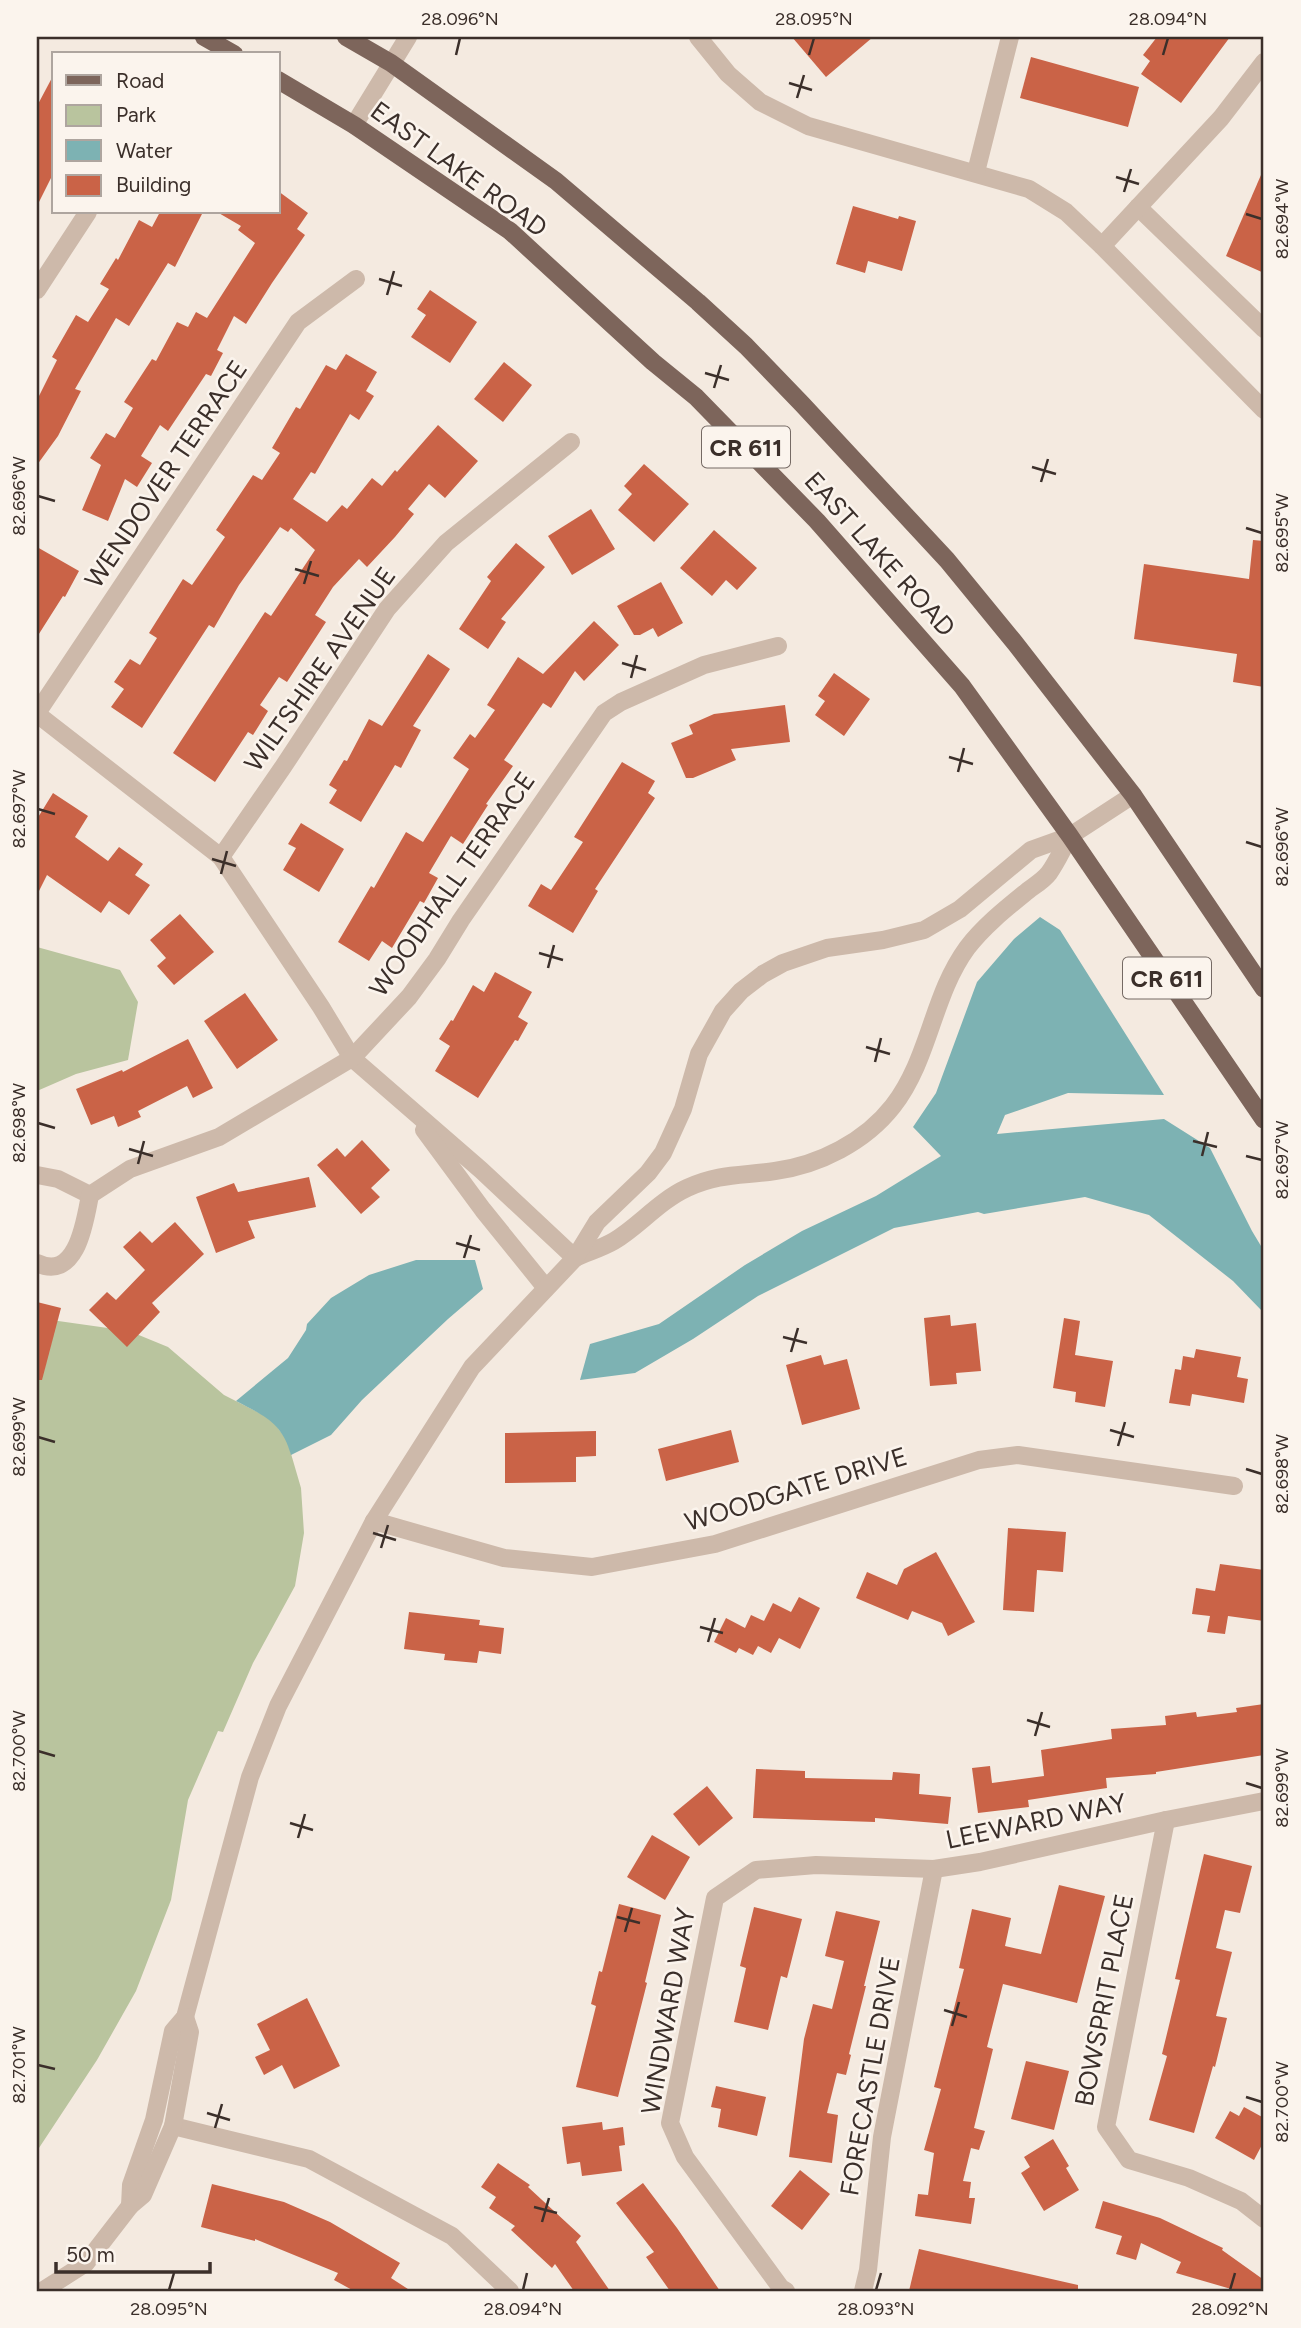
<svg xmlns="http://www.w3.org/2000/svg" width="1301" height="2328" font-family="Figtree,sans-serif">
<style>
.green{fill:#b9c49e}
.water{fill:#7db2b3}
.building{fill:#ca6347}
.lines{fill:none;stroke-linecap:round;stroke-linejoin:round}
.minor{stroke:#cdb9aa;stroke-width:18}
.major{stroke:#7d655b;stroke-width:18}
.ticks{fill:none;stroke:#3b2f2a;stroke-width:2.5}
.labels{text-anchor:middle;dominant-baseline:central;stroke-width:5;stroke-linejoin:round;paint-order:stroke}
.shield{fill:#fbf4ed;stroke:#756a64;stroke-width:2}
.shield-label{font-size:24px;font-weight:bold;fill:#3b2f2a}
.street-label{font-size:26px;fill:#3b2f2a;stroke:#fbf4ed}
.neatline{fill:none;stroke:#3b2f2a;stroke-width:2.5}
.ticks-label{font-size:18px;text-anchor:middle;fill:#3b2f2a}
</style>
<rect width="100%" height="100%" fill="#f4eae0"/>
<g class="green">
<polygon points="37,947 120,970 138,1002 128,1060 76,1074 37,1091"/>
<polygon points="37,1318 129,1331 168,1347 224,1395 271,1419 287,1440 301,1488 304,1533 295,1586 253,1663 223,1732 218,1731 188,1800 171,1900 136,1991 97,2060 37,2151"/>
</g>
<g class="water">
<polygon points="1040,917 1060,930 1164,1095 1068,1093 1005,1115 997,1134 1164,1119 1210,1148 1252,1231 1264,1251 1264,1309 1262,1311 1233,1281 1149,1215 1085,1197 984,1214 978,1212 894,1228 758,1296 693,1339 635,1373 580,1380 590,1344 659,1324 745,1265 802,1231 876,1196 941,1156 913,1127 936,1093 977,982 1014,939"/>
<path d="M 416,1260 L 475,1260 L 483,1289 L 448,1319 L 362,1400 L 331,1435 L 291,1455 C 282,1422 264,1416 236,1401 L 288,1358 L 306,1330 L 307,1324 L 331,1298 L 369,1275 Z"/>
</g>
<g class="building">
<polygon points="792,37 873,37 826,77"/>
<polygon points="1157,37 1230,37 1181,103 1141,74 1150,61 1143,55"/>
<polygon points="1031,57 1139,87 1128,127 1020,98"/>
<polygon points="54,74 54,172 37,206 37,106"/>
<polygon points="1264,168 1264,273 1226,256"/>
<polygon points="278,191 308,213 297,229 305,235 272,283 246,324 234,316 217,350 223,353 211,376 206,374 168,431 160,425 141,456 152,463 137,487 125,479 108,521 82,510 101,465 90,458 106,433 115,438 133,408 124,402 152,359 156,361 177,322 188,327 196,312 207,318 255,243 238,230 241,226 217,212 278,212"/>
<polygon points="853,206 898,219 899,216 916,221 902,271 868,261 865,273 836,264"/>
<polygon points="160,212 203,212 175,267 168,263 129,326 116,318 75,389 81,391 58,436 37,465 37,400 57,360 52,357 76,315 88,322 109,289 100,284 116,258 118,260 139,220 152,227"/>
<polygon points="430,290 477,322 450,363 411,337 426,315 417,309"/>
<polygon points="346,354 377,372 366,391 374,396 359,420 350,414 315,474 311,472 293,499 327,522 342,505 347,509 372,478 382,486 395,470 397,472 438,425 478,461 445,498 429,484 408,509 414,514 395,537 367,567 359,559 333,587 315,615 326,622 287,682 279,677 260,705 268,711 253,735 248,732 215,782 173,753 265,612 271,616 315,550 291,528 288,532 280,527 239,585 214,628 209,625 142,728 111,707 124,689 114,682 130,659 140,665 157,638 149,633 183,579 192,585 225,537 216,530 253,475 262,480 280,453 272,448 296,407 300,409 326,365 336,370"/>
<polygon points="504,362 532,385 503,422 474,399"/>
<polygon points="644,464 689,504 654,542 618,510 632,494 624,486"/>
<polygon points="591,509 615,549 572,575 548,536"/>
<polygon points="714,530 757,568 737,590 726,580 712,596 680,568"/>
<polygon points="1253,540 1264,541 1264,687 1233,682 1237,654 1134,639 1144,564 1249,579"/>
<polygon points="516,543 545,567 501,619 506,622 488,649 459,629 491,581 487,577"/>
<polygon points="37,547 79,571 65,597 63,596 37,637"/>
<polygon points="661,582 683,623 658,637 653,628 640,635 634,635 617,606"/>
<polygon points="594,621 619,645 584,681 575,671 551,708 543,703 504,760 513,766 486,804 488,805 463,844 451,836 429,873 438,878 424,903 420,901 392,948 382,941 369,961 338,942 371,886 374,888 406,832 423,842 469,769 453,758 470,734 475,738 495,710 487,705 518,657 543,674"/>
<polygon points="428,654 450,669 413,726 421,730 401,768 395,765 361,822 329,803 337,790 329,785 344,760 347,761 369,719 382,726"/>
<polygon points="834,673 870,699 844,736 815,715 825,701 818,696"/>
<polygon points="785,705 790,742 731,749 736,760 693,778 686,778 671,743 693,734 689,725 714,714"/>
<polygon points="622,762 655,781 648,793 655,798 595,889 598,891 573,933 528,906 541,884 551,890 583,842 574,837"/>
<polygon points="53,793 88,816 75,837 108,861 119,847 143,864 135,875 150,885 129,915 109,901 101,913 47,875 37,895 37,819"/>
<polygon points="301,823 344,849 319,892 283,870 296,848 288,844"/>
<polygon points="180,914 214,952 174,985 157,966 166,958 150,940"/>
<polygon points="495,972 532,992 518,1017 528,1023 518,1041 515,1040 478,1098 435,1071 450,1046 439,1039 451,1020 453,1021 473,985 484,992"/>
<polygon points="245,993 278,1040 237,1069 204,1021"/>
<polygon points="188,1039 213,1088 193,1098 187,1086 138,1111 141,1117 118,1127 114,1116 91,1125 76,1089 122,1070 123,1072"/>
<polygon points="362,1140 390,1170 371,1188 380,1197 361,1214 317,1165 337,1148 345,1157"/>
<polygon points="309,1177 316,1207 248,1221 255,1238 216,1253 196,1197 234,1183 238,1192"/>
<polygon points="175,1222 204,1254 152,1303 160,1312 127,1347 89,1310 107,1292 116,1300 145,1270 123,1247 140,1231 152,1243"/>
<polygon points="37,1302 61,1308 42,1380 37,1380"/>
<polygon points="950,1315 951,1326 976,1323 981,1371 956,1373 957,1384 930,1386 924,1318"/>
<polygon points="1064,1318 1080,1321 1075,1355 1113,1361 1105,1407 1075,1402 1076,1392 1053,1388"/>
<polygon points="1196,1349 1241,1357 1237,1377 1248,1379 1244,1403 1192,1394 1190,1406 1169,1403 1175,1369 1181,1370 1183,1356 1194,1358"/>
<polygon points="821,1355 824,1365 847,1359 860,1409 802,1425 786,1365"/>
<polygon points="731,1430 739,1462 666,1481 658,1449"/>
<polygon points="596,1431 596,1456 576,1457 576,1482 505,1483 505,1433"/>
<polygon points="1008,1528 1066,1532 1063,1572 1037,1570 1034,1612 1003,1610"/>
<polygon points="936,1552 975,1622 948,1636 942,1623 912,1611 908,1620 856,1598 867,1572 897,1585 904,1569"/>
<polygon points="1220,1564 1264,1570 1264,1621 1228,1616 1225,1634 1207,1632 1210,1616 1192,1614 1196,1588 1215,1591"/>
<polygon points="799,1597 820,1608 800,1649 779,1638 771,1653 758,1646 753,1655 739,1648 736,1653 714,1642 726,1618 745,1628 751,1615 764,1621 773,1603 791,1612"/>
<polygon points="409,1612 480,1620 479,1625 504,1628 501,1654 479,1651 477,1663 444,1660 445,1654 404,1649"/>
<polygon points="1264,1704 1264,1755 1156,1772 1156,1774 1106,1778 1107,1788 1028,1800 1029,1807 978,1813 972,1768 990,1766 992,1783 1044,1776 1041,1750 1112,1739 1111,1729 1166,1725 1165,1716 1196,1712 1197,1717 1237,1712 1236,1708"/>
<polygon points="756,1769 805,1771 805,1778 892,1780 893,1772 920,1774 919,1794 951,1797 948,1824 875,1818 875,1822 753,1818"/>
<polygon points="707,1786 733,1818 699,1846 673,1814"/>
<polygon points="652,1835 690,1857 665,1900 627,1877"/>
<polygon points="1204,1854 1252,1866 1240,1913 1225,1910 1216,1948 1232,1952 1216,2016 1227,2018 1215,2067 1213,2066 1194,2133 1149,2120 1167,2056 1162,2054 1180,1980 1175,1979"/>
<polygon points="1059,1885 1105,1896 1077,2003 1003,1984 987,2047 993,2049 974,2128 985,2131 979,2150 971,2148 963,2181 971,2182 969,2198 975,2198 971,2224 915,2216 918,2194 928,2195 934,2153 924,2150 941,2089 934,2087 964,1969 959,1968 972,1909 1011,1918 1005,1946 1041,1954"/>
<polygon points="619,1904 661,1915 645,1982 647,1983 618,2097 576,2087 596,2006 591,2004 599,1971 602,1972"/>
<polygon points="754,1907 802,1919 787,1978 781,1976 768,2030 734,2022 746,1968 740,1966"/>
<polygon points="836,1911 880,1921 864,1986 866,1986 849,2054 851,2055 846,2075 837,2073 827,2113 838,2115 832,2163 789,2157 804,2039 813,2004 832,2009 844,1961 825,1956"/>
<polygon points="307,1998 340,2066 294,2089 282,2065 264,2075 255,2057 270,2050 257,2024"/>
<polygon points="1026,2061 1069,2071 1054,2130 1011,2119"/>
<polygon points="716,2086 766,2097 757,2136 718,2127 721,2109 711,2107"/>
<polygon points="1244,2107 1264,2118 1264,2141 1254,2160 1215,2138 1230,2111 1239,2116"/>
<polygon points="602,2122 603,2130 623,2127 625,2145 619,2146 622,2171 582,2176 580,2162 567,2164 562,2127"/>
<polygon points="1053,2139 1069,2166 1066,2168 1079,2190 1044,2211 1021,2173 1030,2167 1024,2157"/>
<polygon points="498,2163 530,2185 528,2187 581,2236 576,2242 610,2291 574,2291 555,2264 552,2268 511,2230 515,2226 489,2208 496,2197 481,2187"/>
<polygon points="800,2170 830,2194 802,2230 771,2206"/>
<polygon points="643,2183 677,2228 720,2291 670,2291 646,2257 654,2252 616,2203"/>
<polygon points="212,2184 284,2202 330,2222 400,2263 391,2278 411,2291 354,2291 334,2280 338,2273 255,2239 255,2241 201,2227"/>
<polygon points="1103,2201 1160,2218 1223,2248 1222,2250 1264,2280 1264,2291 1238,2291 1176,2273 1181,2262 1141,2243 1136,2260 1116,2254 1122,2236 1095,2228"/>
<polygon points="919,2249 1078,2285 1078,2291 909,2291"/>
</g>
<g class="lines">
<g class="minor">
<polyline points="698,37 728,74 760,102 808,126 1029,189 1066,212 1102,246 1264,410"/>
<polyline points="354,125 408,37"/>
<polyline points="976,172 1010,37"/>
<polyline points="1138,207 1264,329"/>
<polyline points="1102,246 1221,118 1264,62"/>
<polyline points="37,290 88,212"/>
<polyline points="37,713 298,322 356,279"/>
<polyline points="37,714 221,857 321,1007 352,1058 481,1170 575,1258"/>
<polyline points="221,857 283,767 387,609 446,543 571,442"/>
<polyline points="424,1130 483,1210 546,1288"/>
<polyline points="37,1175 58,1179 90,1195"/>
<polyline points="90,1195 130,1169 219,1137 352,1058 409,997 437,959 461,920 604,713 621,702 704,665 778,646"/>
<path d="M 575,1258 C 588,1252 602,1248 614,1241 C 639,1226 659,1201 687,1188 C 720,1173 742,1176 775,1171 C 819,1165 865,1142 893,1106 C 930,1058 932,996 967,948 C 983,927 1004,910 1025,893 C 1032,887 1043,881 1049,873 C 1057,862 1063,848 1070,836"/>
<path d="M 37,1263 C 77,1282 85,1221 90,1195"/>
<polyline points="374,1521 504,1558 592,1567 715,1544 979,1460 1018,1455 1234,1486"/>
<polyline points="1166,1820 1106,2127 1129,2160 1189,2178 1241,2201 1264,2219"/>
<polyline points="173,2126 309,2159 452,2236 510,2291"/>
<polyline points="130,2206 131,2185 154,2120 173,2031 185,2017 250,1777 278,1706 374,1521 472,1367 575,1258 597,1222 648,1173 663,1153 683,1109 699,1054 723,1011 741,991 763,974 783,963 827,948 883,940 924,930 960,909 1031,850 1070,836 1133,795"/>
<polyline points="42,2291 86,2263 130,2206 143,2195 173,2126 190,2032 185,2017"/>
<polyline points="786,2291 781,2288 685,2157 670,2123 715,1898 756,1870 816,1865 934,1869 980,1862 1166,1820 1264,1801"/>
<polyline points="863,2291 868,2270 882,2137 934,1869"/>
</g>
<g class="major">
<polyline points="204,37 234,54"/>
<polyline points="346,37 391,63 556,181 698,302 746,346 802,404 947,560 1015,643 1133,795 1264,989"/>
<polyline points="278,80 354,125 510,231 653,362 696,397 817,521 962,686 1070,836 1264,1120"/>
</g>
</g>
<path class="ticks" d="M 456,55 L 460,38M 809,55 L 814,38M 1163,55 L 1168,38M 789,83 L 812,90M 797,98 L 804,75M 1116,177 L 1139,184M 1124,192 L 1131,169M 1246,214 L 1262,219M 379,279 L 402,286M 387,295 L 394,271M 705,373 L 729,380M 714,388 L 721,365M 1032,467 L 1056,474M 1041,482 L 1048,459M 38,496 L 55,501M 1246,528 L 1262,533M 295,569 L 319,576M 304,584 L 311,561M 622,663 L 646,670M 631,678 L 637,655M 949,757 L 973,764M 958,772 L 964,748M 38,809 L 55,814M 1246,842 L 1262,847M 212,859 L 236,866M 221,874 L 227,851M 539,953 L 563,960M 548,968 L 554,945M 866,1047 L 890,1054M 875,1062 L 881,1038M 38,1123 L 55,1128M 1193,1141 L 1217,1147M 129,1149 L 153,1156M 1202,1156 L 1208,1132M 1246,1156 L 1262,1160M 138,1164 L 144,1141M 456,1243 L 480,1250M 464,1258 L 471,1235M 783,1337 L 807,1343M 791,1352 L 798,1328M 1110,1430 L 1134,1437M 38,1437 L 55,1442M 1118,1446 L 1125,1422M 1246,1469 L 1262,1474M 373,1533 L 396,1540M 381,1548 L 388,1525M 700,1627 L 723,1633M 708,1642 L 715,1618M 1027,1720 L 1050,1727M 1035,1736 L 1042,1712M 38,1751 L 55,1756M 1246,1783 L 1262,1788M 290,1823 L 313,1830M 298,1838 L 305,1814M 617,1917 L 640,1923M 625,1932 L 632,1908M 944,2010 L 967,2017M 952,2026 L 959,2002M 38,2065 L 55,2069M 1246,2097 L 1262,2102M 207,2113 L 230,2120M 215,2128 L 222,2104M 534,2207 L 557,2213M 542,2222 L 549,2198M 169,2290 L 174,2273M 523,2290 L 527,2273M 876,2290 L 881,2273M 1230,2290 L 1235,2273"/>
<g class="labels">
<g class="shield">
<rect x="702" y="426.5" width="88" height="41" rx="5"/>
<rect x="1123" y="957.5" width="88" height="41" rx="5"/>
</g>
<g class="shield-label">
<text x="746" y="447">CR 611</text>
<text x="1167" y="978">CR 611</text>
</g>
<g class="street-label">
<text transform="translate(459 169) rotate(36)">EAST LAKE ROAD</text>
<text transform="translate(166 474) rotate(-56)">WENDOVER TERRACE</text>
<text transform="translate(880 554) rotate(48)">EAST LAKE ROAD</text>
<text transform="translate(320 669) rotate(-55)">WILTSHIRE AVENUE</text>
<text transform="translate(452 884) rotate(-55)">WOODHALL TERRACE</text>
<text transform="translate(796 1489) rotate(-17)">WOODGATE DRIVE</text>
<text transform="translate(1036 1821) rotate(-12)">LEEWARD WAY</text>
<text transform="translate(1104 2000) rotate(-79)">BOWSPRIT PLACE</text>
<text transform="translate(668 2011) rotate(-80)">WINDWARD WAY</text>
<text transform="translate(870 2076) rotate(-80)">FORECASTLE DRIVE</text>
</g>
</g>
<rect width="1301" height="2328" fill="none" stroke="#fbf4ed" stroke-width="77"/>
<rect x="52" y="52" width="228" height="161" fill="#fbf4ed" stroke="#aea59f" stroke-width="2"/>
<rect x="66" y="75" width="35" height="10" fill="#7d655b" stroke="#aea59f" stroke-width="2"/>
<text x="116" y="88" font-size="21" fill="#3b2f2a">Road</text>
<rect x="66" y="105" width="35" height="21" fill="#b9c49e" stroke="#aea59f" stroke-width="2"/>
<text x="116" y="122" font-size="21" fill="#3b2f2a">Park</text>
<rect x="66" y="140" width="35" height="21" fill="#7db2b3" stroke="#aea59f" stroke-width="2"/>
<text x="116" y="158" font-size="21" fill="#3b2f2a">Water</text>
<rect x="66" y="175" width="35" height="21" fill="#ca6347" stroke="#aea59f" stroke-width="2"/>
<text x="116" y="192" font-size="21" fill="#3b2f2a">Building</text>
<path d="M56 2262v10h154v-10" fill="none" stroke="#3b2f2a" stroke-width="3.5"/>
<text x="66" y="2262" font-size="21" fill="#3b2f2a" stroke="#fbf4ed" stroke-width="5" paint-order="stroke">50 m</text>
<rect x="38" y="38" width="1224" height="2252" class="neatline"/>
<g class="ticks-label">
<text x="460" y="25">28.096°N</text>
<text x="814" y="25">28.095°N</text>
<text x="1168" y="25">28.094°N</text>
<text transform="translate(1282 219) rotate(-90)" y="6">82.694°W</text>
<text transform="translate(19 496) rotate(-90)" y="6">82.696°W</text>
<text transform="translate(1282 533) rotate(-90)" y="6">82.695°W</text>
<text transform="translate(19 809) rotate(-90)" y="6">82.697°W</text>
<text transform="translate(1282 847) rotate(-90)" y="6">82.696°W</text>
<text transform="translate(19 1123) rotate(-90)" y="6">82.698°W</text>
<text transform="translate(1282 1160) rotate(-90)" y="6">82.697°W</text>
<text transform="translate(19 1437) rotate(-90)" y="6">82.699°W</text>
<text transform="translate(1282 1474) rotate(-90)" y="6">82.698°W</text>
<text transform="translate(19 1751) rotate(-90)" y="6">82.700°W</text>
<text transform="translate(1282 1788) rotate(-90)" y="6">82.699°W</text>
<text transform="translate(19 2065) rotate(-90)" y="6">82.701°W</text>
<text transform="translate(1282 2102) rotate(-90)" y="6">82.700°W</text>
<text x="169" y="2315">28.095°N</text>
<text x="523" y="2315">28.094°N</text>
<text x="876" y="2315">28.093°N</text>
<text x="1230" y="2315">28.092°N</text>
</g>
</svg>
